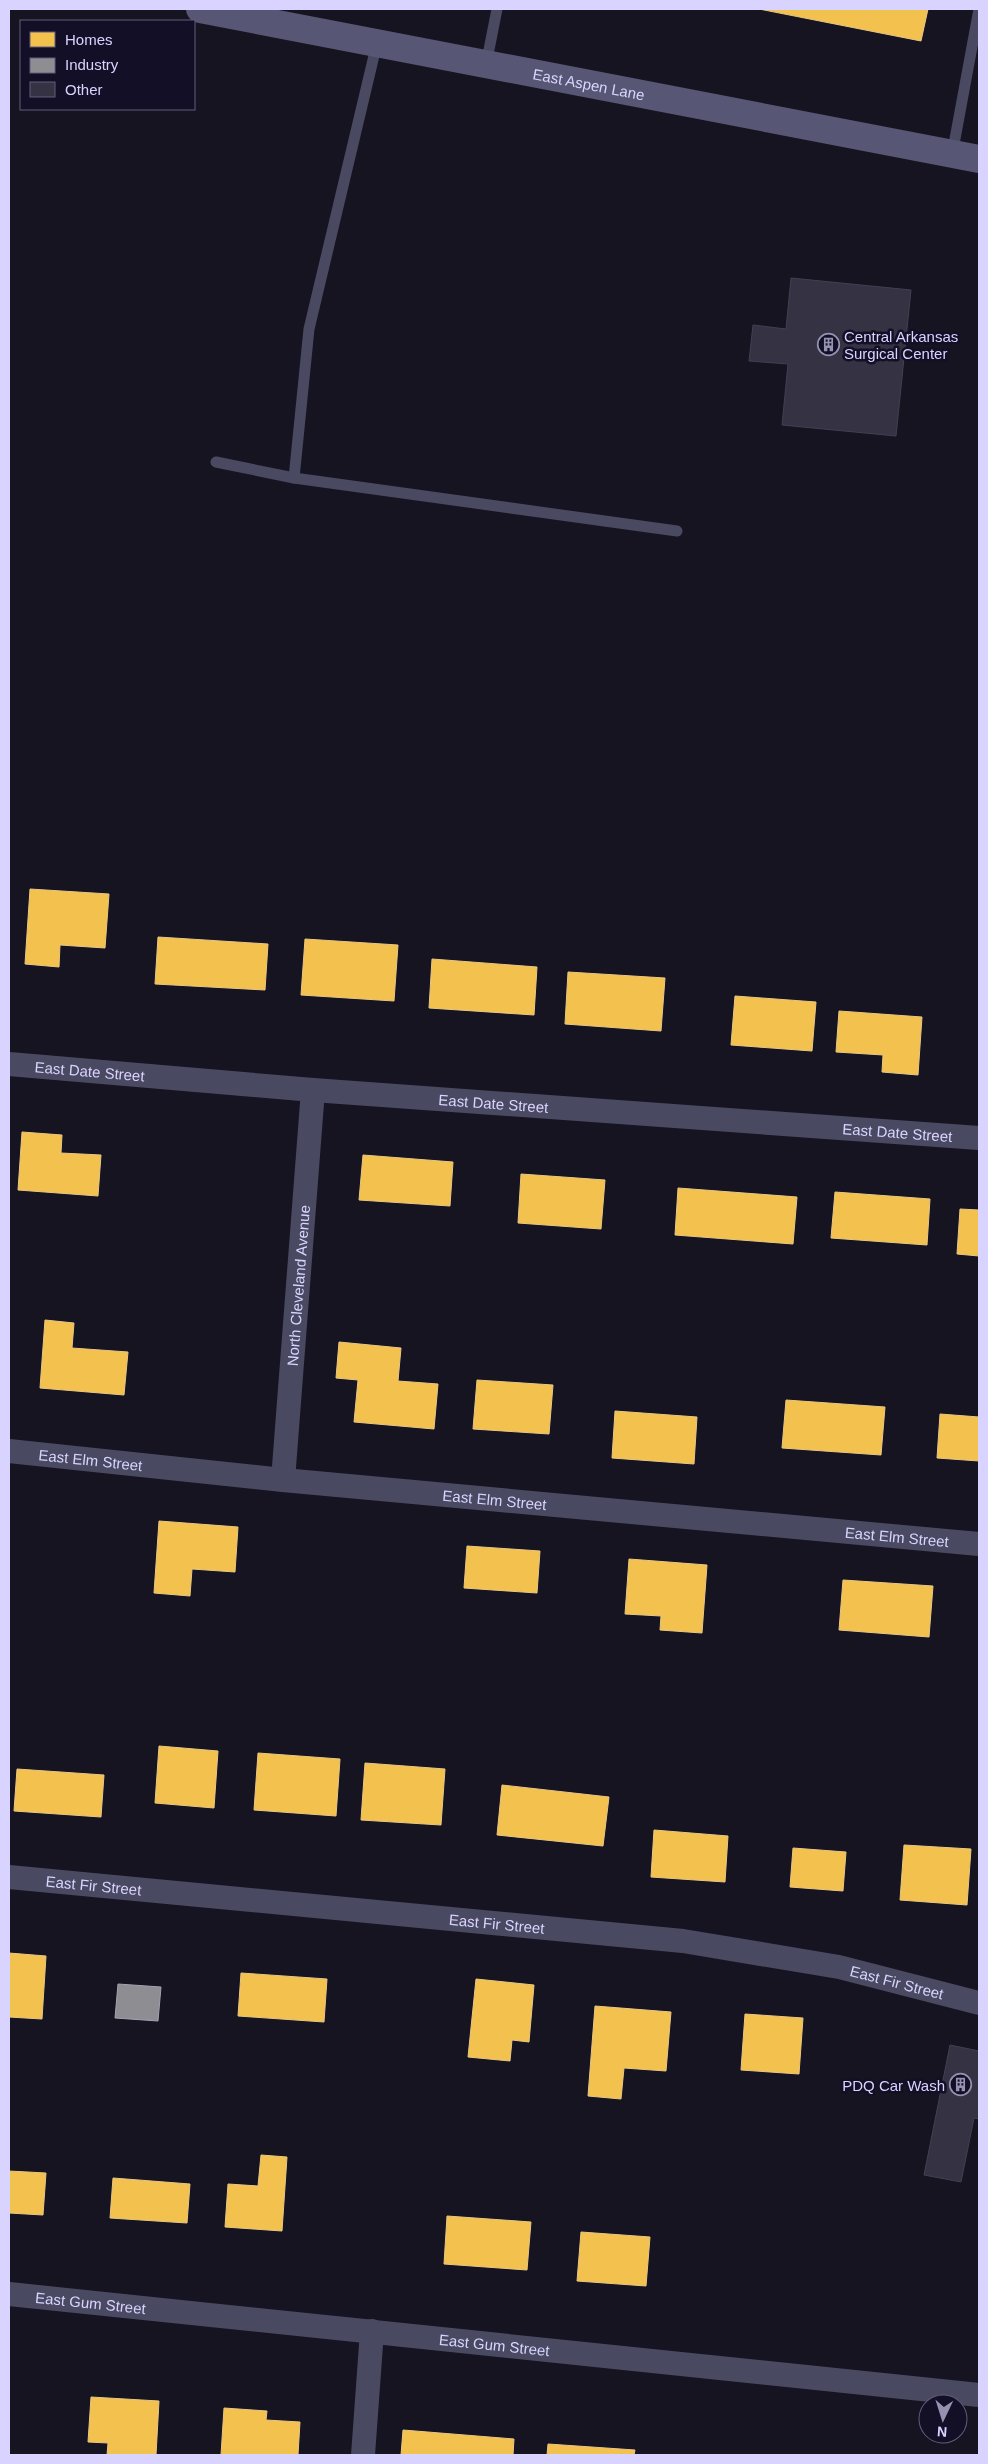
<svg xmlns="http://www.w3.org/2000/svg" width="988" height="2464" font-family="Helvetica,sans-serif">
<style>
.homes{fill:#f2c14e;stroke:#eac783}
.industry{fill:#8d8d92;stroke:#a4a2b3}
.building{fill:#343243;stroke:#433f54}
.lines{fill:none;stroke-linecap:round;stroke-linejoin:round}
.lane{stroke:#4a4962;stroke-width:11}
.street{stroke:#4a4962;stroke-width:24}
.secondary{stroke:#575674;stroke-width:28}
.labels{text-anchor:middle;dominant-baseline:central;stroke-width:5;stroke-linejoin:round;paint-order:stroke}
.street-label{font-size:15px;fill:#d9d4ff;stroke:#130f26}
.poi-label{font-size:15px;fill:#d9d4ff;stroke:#130f26;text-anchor:start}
</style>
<rect width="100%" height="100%" fill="#161421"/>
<g class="homes">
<polygon points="759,9 928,9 921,41"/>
<polygon points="30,889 109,894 105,948 60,945 59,967 25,964"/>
<polygon points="158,937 268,944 265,990 155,984"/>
<polygon points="305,939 398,945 394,1001 301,995"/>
<polygon points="432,959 537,967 534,1015 429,1008"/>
<polygon points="568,972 665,978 661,1031 565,1024"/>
<polygon points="735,996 816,1002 812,1051 731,1045"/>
<polygon points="839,1011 922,1017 918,1075 882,1072 883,1055 836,1052"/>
<polygon points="22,1132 62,1135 61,1153 101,1155 98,1196 18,1190"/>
<polygon points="363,1155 453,1162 450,1206 359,1200"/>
<polygon points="521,1174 605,1180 601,1229 518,1223"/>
<polygon points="678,1188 797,1197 793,1244 675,1235"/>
<polygon points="835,1192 930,1199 927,1245 831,1238"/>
<polygon points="960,1209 979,1210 979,1256 957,1254"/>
<polygon points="45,1320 74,1323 72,1348 128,1352 124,1395 40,1388"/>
<polygon points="339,1342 401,1348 398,1381 438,1384 434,1429 354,1422 358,1380 336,1378"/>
<polygon points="477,1380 553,1385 549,1434 473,1429"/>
<polygon points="786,1400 885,1407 881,1455 782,1448"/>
<polygon points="615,1411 697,1417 694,1464 612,1458"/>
<polygon points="940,1414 979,1417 979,1461 937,1458"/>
<polygon points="159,1521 238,1527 235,1572 192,1569 190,1596 154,1593"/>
<polygon points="467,1546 540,1551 537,1593 464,1588"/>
<polygon points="629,1559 707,1565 702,1633 660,1630 661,1616 625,1614"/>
<polygon points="843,1580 933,1586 929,1637 839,1630"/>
<polygon points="159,1746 218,1751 214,1808 155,1803"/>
<polygon points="258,1753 340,1759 336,1816 254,1810"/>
<polygon points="365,1763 445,1769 441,1825 361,1820"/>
<polygon points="17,1769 104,1775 101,1817 14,1811"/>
<polygon points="502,1785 609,1797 603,1846 497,1835"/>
<polygon points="654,1830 728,1836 725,1882 651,1877"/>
<polygon points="904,1845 971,1849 967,1905 900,1900"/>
<polygon points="793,1848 846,1852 843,1891 790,1887"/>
<polygon points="9,1953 46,1956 42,2019 9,2017"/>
<polygon points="241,1973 327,1979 324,2022 238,2016"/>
<polygon points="476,1979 534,1985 529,2042 512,2040 510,2061 468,2057"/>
<polygon points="595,2006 671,2012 666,2071 624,2068 621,2099 588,2096"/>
<polygon points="745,2014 803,2018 799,2074 741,2070"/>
<polygon points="261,2155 287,2157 282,2231 225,2227 228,2184 258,2186"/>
<polygon points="9,2171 46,2173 43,2215 9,2213"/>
<polygon points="113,2178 190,2184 187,2223 110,2218"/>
<polygon points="447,2216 531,2222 527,2270 444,2264"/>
<polygon points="581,2232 650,2237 646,2286 577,2281"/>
<polygon points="91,2397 159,2401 156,2455 107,2455 108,2443 88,2442"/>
<polygon points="224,2408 267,2411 266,2420 300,2422 298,2455 221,2455"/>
<polygon points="403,2430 514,2439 513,2455 401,2455"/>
<polygon points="548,2444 635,2450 634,2455 547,2455"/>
</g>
<polygon class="industry" points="118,1984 161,1987 158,2021 115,2018"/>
<g class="building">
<polygon points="791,278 911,290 896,436 782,425 788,364 749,361 753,325 786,329"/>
<polygon points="950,2045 979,2051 979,2119 974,2118 961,2182 924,2175"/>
</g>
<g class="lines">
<g class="lane">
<polyline points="486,65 497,9"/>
<polyline points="952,155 979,9"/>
<polyline points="216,462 294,478 677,531"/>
<polyline points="294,478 309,329 377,43"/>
</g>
<g class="street">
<path id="s1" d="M 9,1064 L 313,1090 L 979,1138"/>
<path id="s2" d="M 9,1451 L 283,1480 L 979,1544"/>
<path id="s3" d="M 283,1480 L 313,1090"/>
<path id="s4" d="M 9,1877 L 683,1941 L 839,1967 L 979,2003"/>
<path id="s5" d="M 9,2294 L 979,2395"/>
<polyline points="363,2455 372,2331"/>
</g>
<path class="secondary" id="s6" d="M 200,9 L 979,159"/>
</g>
<defs>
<symbol id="building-ring" viewBox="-11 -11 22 22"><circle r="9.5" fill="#130f26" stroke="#9591b1" stroke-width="1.5"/><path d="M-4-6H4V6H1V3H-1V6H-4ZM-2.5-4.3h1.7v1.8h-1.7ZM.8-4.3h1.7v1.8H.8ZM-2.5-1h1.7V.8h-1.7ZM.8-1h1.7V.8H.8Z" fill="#9591b1"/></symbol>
</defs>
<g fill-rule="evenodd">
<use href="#building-ring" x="816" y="332" width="25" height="25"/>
<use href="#building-ring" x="948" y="2072" width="25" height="25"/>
</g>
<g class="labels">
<g class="street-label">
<text stroke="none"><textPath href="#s6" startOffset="396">East Aspen Lane</textPath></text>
<text stroke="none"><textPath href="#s1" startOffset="81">East Date Street</textPath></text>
<text stroke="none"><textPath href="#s1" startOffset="486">East Date Street</textPath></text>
<text stroke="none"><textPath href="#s1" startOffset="891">East Date Street</textPath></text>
<text stroke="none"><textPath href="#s3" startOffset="195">North Cleveland Avenue</textPath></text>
<text stroke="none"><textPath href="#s2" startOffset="82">East Elm Street</textPath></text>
<text stroke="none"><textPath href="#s2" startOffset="488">East Elm Street</textPath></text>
<text stroke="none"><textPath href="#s2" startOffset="892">East Elm Street</textPath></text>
<text stroke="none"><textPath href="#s4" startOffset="85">East Fir Street</textPath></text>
<text stroke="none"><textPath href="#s4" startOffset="490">East Fir Street</textPath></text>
<text stroke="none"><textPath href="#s4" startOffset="895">East Fir Street</textPath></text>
<text stroke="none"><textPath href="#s5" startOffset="82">East Gum Street</textPath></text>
<text stroke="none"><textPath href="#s5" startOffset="488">East Gum Street</textPath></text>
</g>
<g class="poi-label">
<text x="844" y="336">Central Arkansas<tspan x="844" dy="17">Surgical Center</tspan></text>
<text x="945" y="2085" text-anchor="end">PDQ Car Wash</text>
</g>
</g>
<rect width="988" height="2464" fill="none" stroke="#d9d4ff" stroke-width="20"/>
<rect x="20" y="20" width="175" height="90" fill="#130f26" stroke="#625e7d"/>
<rect x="30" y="32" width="25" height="15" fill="#f2c14e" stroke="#625e7d"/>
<text x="65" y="45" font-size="15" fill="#d9d4ff">Homes</text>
<rect x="30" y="58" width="25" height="15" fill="#8d8d92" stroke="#625e7d"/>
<text x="65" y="70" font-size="15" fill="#d9d4ff">Industry</text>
<rect x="30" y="82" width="25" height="15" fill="#343243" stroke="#625e7d"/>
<text x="65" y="95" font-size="15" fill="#d9d4ff">Other</text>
<g transform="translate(943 2419) rotate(184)"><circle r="24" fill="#130f26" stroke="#625e7d"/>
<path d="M0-4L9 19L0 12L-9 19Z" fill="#9591b1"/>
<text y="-8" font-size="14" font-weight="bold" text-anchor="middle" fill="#d9d4ff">N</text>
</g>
</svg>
